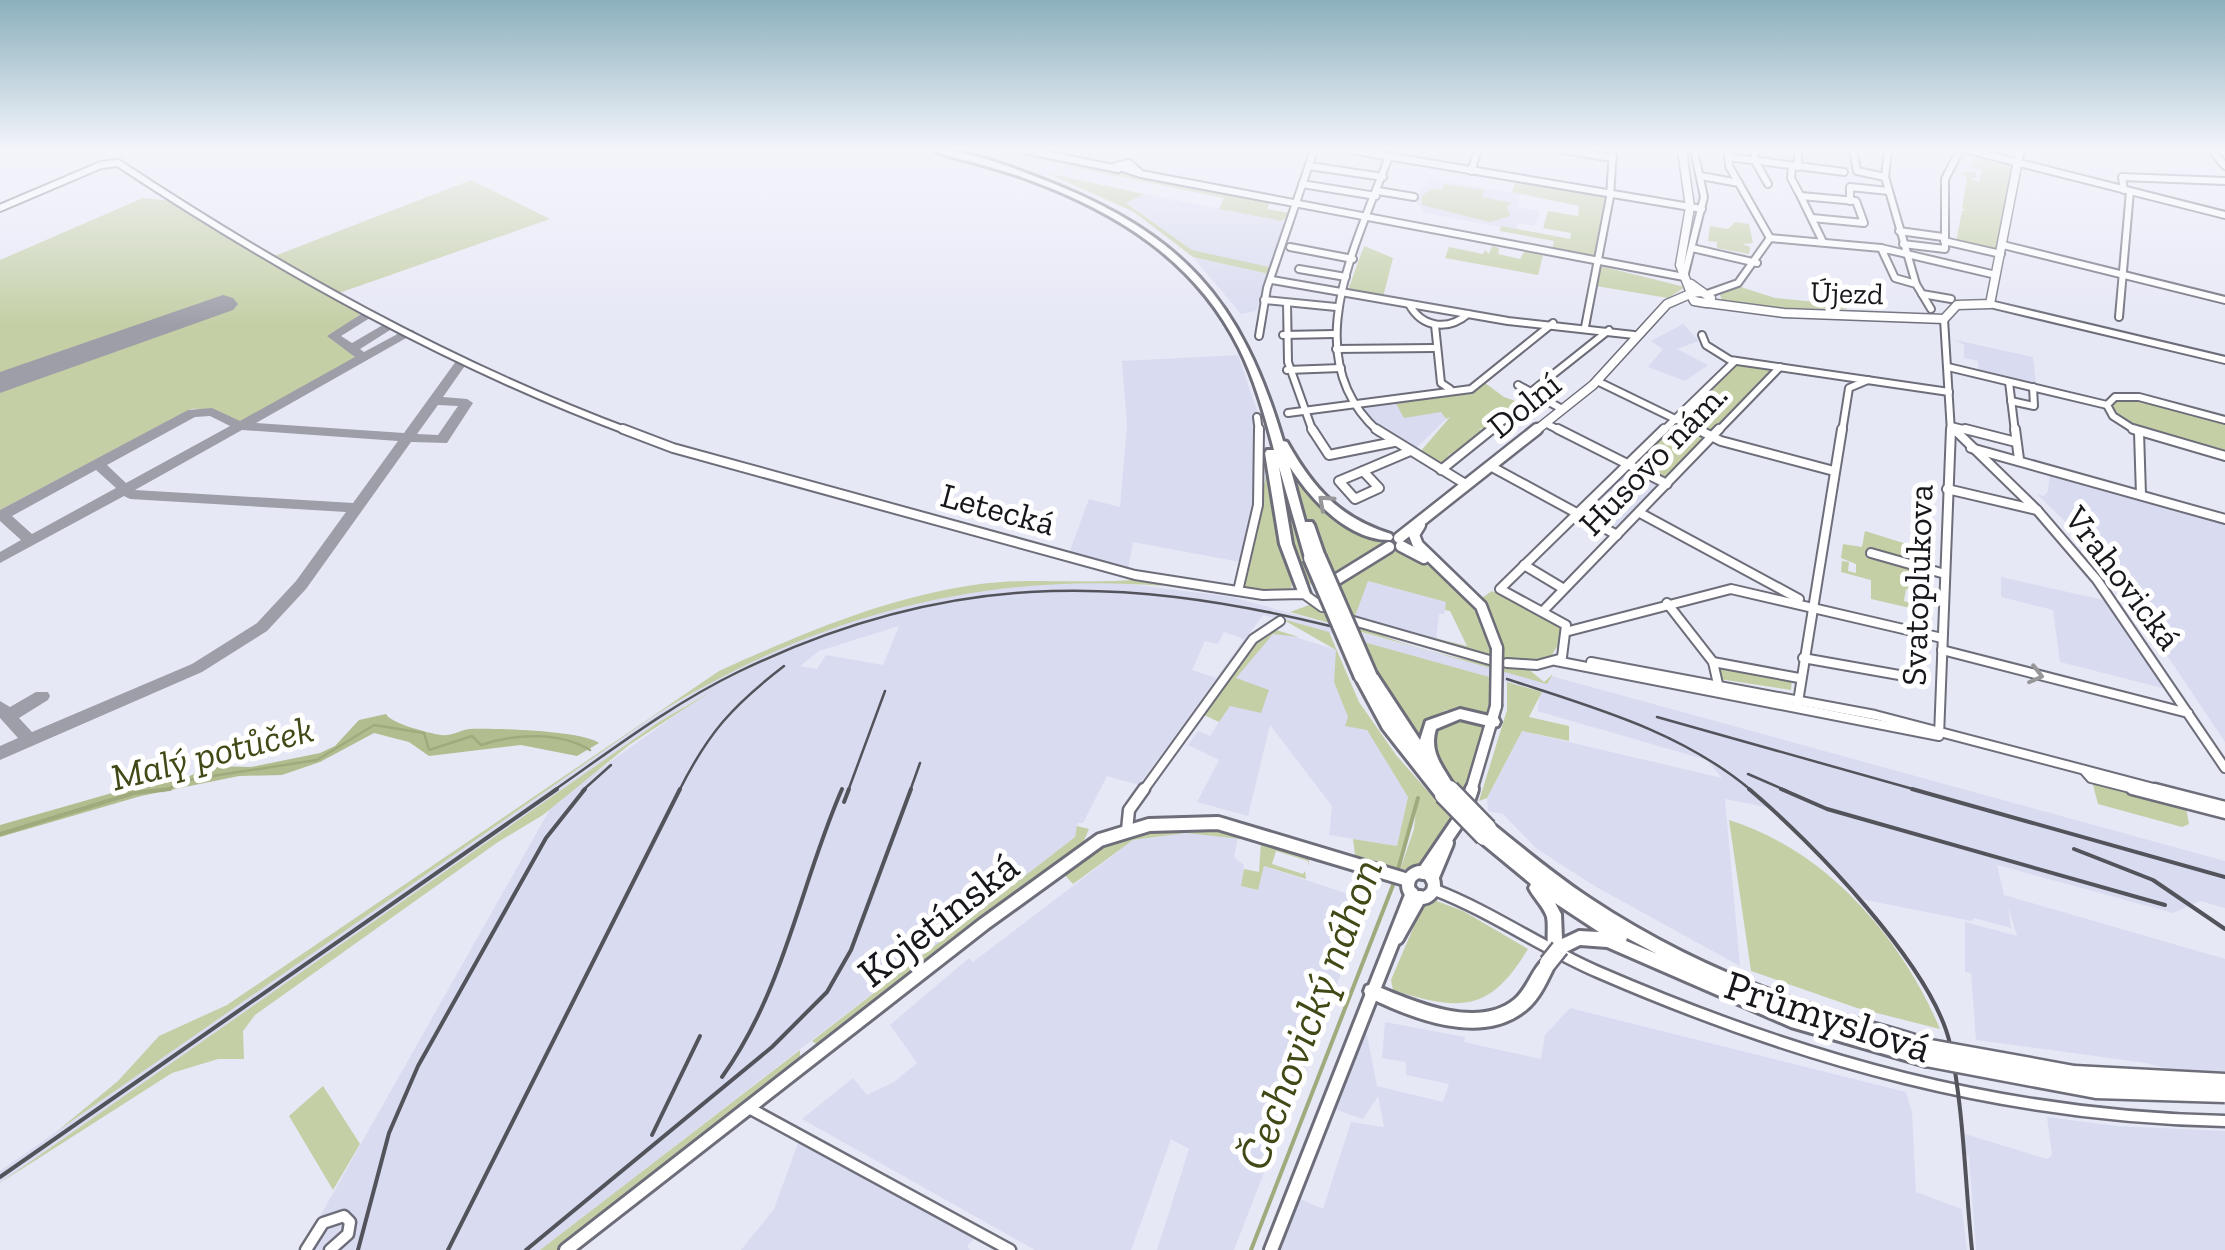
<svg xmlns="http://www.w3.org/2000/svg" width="2225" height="1250" font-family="'Zilla Slab',serif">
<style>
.built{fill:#d9dbf0;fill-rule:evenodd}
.green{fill:#c4cfa6}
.forest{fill:#b1bd8e}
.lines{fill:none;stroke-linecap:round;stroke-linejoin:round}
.stream-far1{stroke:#a0ab7d;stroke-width:2.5}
.stream{stroke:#a0ab7d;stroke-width:4}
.taxiway{fill:#9d9ea8;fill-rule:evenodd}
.runway{fill:#9d9ea8;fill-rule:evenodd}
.minor-far2-casing{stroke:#6d6e7a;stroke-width:10}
.minor-far1-casing{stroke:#6d6e7a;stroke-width:12}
.minor-casing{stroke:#6d6e7a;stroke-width:15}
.major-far2-casing{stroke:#6d6e7a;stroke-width:11}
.major-far1-casing{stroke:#6d6e7a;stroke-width:15}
.major-casing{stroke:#6d6e7a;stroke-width:18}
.highway-casing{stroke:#6d6e7a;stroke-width:6}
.minor-far2{stroke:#fff;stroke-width:6}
.minor-far1{stroke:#fff;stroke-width:8}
.minor{stroke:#fff;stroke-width:10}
.major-far2{stroke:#fff;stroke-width:8}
.major-far1{stroke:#fff;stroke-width:10}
.major{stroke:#fff;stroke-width:12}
.highway{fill:#fff;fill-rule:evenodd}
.rail-far1{stroke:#53545b;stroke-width:2.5}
.rail{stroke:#53545b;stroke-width:4}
.major-bridge-casing{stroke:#6d6e7a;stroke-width:15;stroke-linecap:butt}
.highway-bridge-far1-casing{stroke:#6d6e7a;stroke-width:18;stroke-linecap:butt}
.highway-bridge-casing{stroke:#6d6e7a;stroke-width:21;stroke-linecap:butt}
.major-bridge{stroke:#fff;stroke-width:10}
.highway-bridge-far1{stroke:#fff;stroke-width:12}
.highway-bridge{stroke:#fff;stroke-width:16}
.oneway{stroke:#979799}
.labels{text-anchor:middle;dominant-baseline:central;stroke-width:10;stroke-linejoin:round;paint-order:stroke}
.far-street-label{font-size:30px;fill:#17181c;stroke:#fff}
.street-label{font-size:35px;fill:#17181c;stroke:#fff}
.water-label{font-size:38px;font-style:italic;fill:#404a16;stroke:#fff}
.near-street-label{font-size:42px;fill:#17181c;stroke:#fff}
.near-water-label{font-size:45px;font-style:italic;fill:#404a16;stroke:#fff}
</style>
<rect width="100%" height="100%" fill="#e7e8f6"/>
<g class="built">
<polygon points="1429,179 1521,194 1517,207 1539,211 1535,226 1519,223 1516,230 1425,213 1414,200"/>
<polygon points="1144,194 1282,221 1285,223 1273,270 1192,250 1126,202"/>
<polygon points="1193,257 1269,274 1256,311 1241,314"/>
<polygon points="1683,324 1699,341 1677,349 1708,365 1685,381 1648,367 1663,349 1651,341"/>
<polygon points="1955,340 2033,357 2036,384 1978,370 1978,361 1964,358 1964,345"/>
<polygon points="1238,355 1257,411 1253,418 1257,489 1240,562 1133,542 1128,569 1069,553 1089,499 1120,507 1127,426 1122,361"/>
<polygon points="1395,401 1441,412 1446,419 1415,449 1377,424 1363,408"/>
<polygon points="1629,468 1662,484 1616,531 1602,523 1615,505 1599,496"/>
<polygon points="2050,472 2225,523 2225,742 2102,558 2037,494 2044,496 2048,491"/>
<polygon points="2001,577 2108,601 2166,689 2060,662 2053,610 2001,597"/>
<polygon points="1367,581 1447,602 1444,614 1439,614 1436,641 1355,618"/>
<path d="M 1114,582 L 1232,597 L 1546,683 L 1551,676 L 2225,861 L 2225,908 L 2200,901 L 2173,913 L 1997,865 L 2004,895 L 2225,959 L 2225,1071 L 2190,1075 L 2146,1063 L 1976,1040 L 1971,973 L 1965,972 L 1965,922 L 2017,936 L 2008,907 L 2011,928 L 1974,918 L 1972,921 L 1860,899 L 1776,809 L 1725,799 L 1740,966 L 1598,888 L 1537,849 L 1503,814 L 1488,811 L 1487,798 L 1522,731 L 1722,778 L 1707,760 L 1537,711 L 1541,691 L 1263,615 L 1139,785 L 1107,776 L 1083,823 L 1078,823 L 1075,837 L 540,1250 L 301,1250 L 554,802 L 705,694 L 657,723 L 0,1183 L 0,1171 L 652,717 L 737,667 L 817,631 L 933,597 L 1021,584 ZM 899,626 L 883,665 L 826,655 L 817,669 L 800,666 L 819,651 ZM 1224,632 L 1244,639 L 1216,678 L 1192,670 L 1205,641 L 1218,644 Z"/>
<polygon points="1282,633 1337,650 1334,682 1348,717 1367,730 1408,797 1397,846 1329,835 1332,806 1270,725 1248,816 1197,802 1219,760 1188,745 1198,731 1210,736 1229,707 1219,702 1255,652 1273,634"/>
<polygon points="1186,833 1238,837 1234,857 1244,865 1242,886 1257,890 1264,866 1369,901 1234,1250 1157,1250 1189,1149 1171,1139 1131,1250 1035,1250 802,1119 853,1078 867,1095 894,1082 917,1063 890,1025 969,958 973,962 1133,840"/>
<polygon points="1570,1008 1906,1092 1912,1112 1916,1192 1962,1209 1967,1250 1279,1250 1298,1198 1323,1209 1351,1122 1384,1127 1378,1096 1363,1119 1331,1108 1361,1032 1367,1035 1377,1086 1443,1102 1449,1084 1406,1075 1406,1062 1382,1058 1385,1022 1465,1037 1464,1042 1541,1059 1545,1035"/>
<polygon points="2047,1117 2117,1126 2225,1131 2225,1250 1976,1250 1969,1156 1962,1153 1962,1133 2047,1159 2052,1155"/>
<polygon points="798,1143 975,1238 967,1246 970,1250 741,1250 774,1209"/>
</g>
<g class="green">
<polygon points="991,150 1021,150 1271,200 1267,209 1290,213 1282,221 1219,209 1224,198"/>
<polygon points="1966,152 2014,164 1997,251 1956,242 1962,211 1966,210 1962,208 1967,178 1960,172 1974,172 1977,177 1970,179 1979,182 1982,171 1970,167 1973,154 1968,153 1966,164 1961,162"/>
<polygon points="1047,173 1144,194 1126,203 1192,250 1269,267 1269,274 1193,257 1134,212"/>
<polygon points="1516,179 1609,197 1602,209 1606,213 1596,261 1552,253 1554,241 1500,231 1501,226 1570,239 1571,233 1543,228 1548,211 1578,216 1579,206 1512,192"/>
<polygon points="471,180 550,219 339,293 272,257"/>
<polygon points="1444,184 1484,190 1482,197 1512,203 1507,206 1510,216 1490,222 1422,205 1422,196 1433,188 1442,190"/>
<path d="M 143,198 L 173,201 L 249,251 L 363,312 L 331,337 L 358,359 L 245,421 C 225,425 214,406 191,409 L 0,510 L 0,260 Z"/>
<polygon points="1735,222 1749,224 1753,243 1742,244 1750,247 1749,254 1717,248 1717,242 1708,241 1710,226 1728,229"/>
<polygon points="1364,246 1393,258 1383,297 1348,290"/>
<polygon points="1492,246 1499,248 1498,254 1520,259 1524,252 1543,255 1538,275 1445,258 1449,247 1483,254 1485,250 1489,254"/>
<polygon points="1600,266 1685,287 1668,298 1596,286"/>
<polygon points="1738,286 1775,298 1846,305 1847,309 1768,308 1722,300 1720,295"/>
<polygon points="1736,364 1772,369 1667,479 1634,463"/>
<polygon points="1485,383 1504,397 1521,403 1487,430 1478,428 1485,431 1454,456 1446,453 1453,457 1442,464 1420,452 1450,417 1446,419 1441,412 1404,418 1394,400 1470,393"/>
<polygon points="2129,396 2225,421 2225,455 2137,431 2114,418 2109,403"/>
<polygon points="1266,476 1297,477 1309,492 1382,538 1382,544 1313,586 1300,577 1292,579 1291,591 1246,589 1243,583"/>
<polygon points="1865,531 1913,546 1912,562 1924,571 1923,591 1933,595 1906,589 1904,601 1932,610 1932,613 1871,599 1871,580 1841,572 1842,561 1849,562 1848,571 1856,573 1856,564 1841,558 1843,544 1862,547"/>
<path d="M 1396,550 L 1449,576 L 1476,602 L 1492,591 L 1563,626 L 1563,637 L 1550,658 C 1505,674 1409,634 1363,620 L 1467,646 L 1450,611 L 1445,610 L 1446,602 L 1368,581 L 1354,619 L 1322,604 L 1321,593 L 1330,586 Z"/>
<path d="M 1141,579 L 1163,586 C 977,571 810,618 652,717 L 56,1132 L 118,1081 L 159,1036 L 227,1005 L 719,671 C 804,633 886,597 980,584 C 1033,577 1087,585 1141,579 Z"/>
<path d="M 1312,604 C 1375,638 1455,663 1527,668 L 1544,682 L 1553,674 L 1547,684 L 1290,612 Z"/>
<polygon points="1282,619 1329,632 1359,702 1396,755 1453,820 1421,866 1400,870 1414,829 1417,797 1397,870 1355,855 1353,839 1397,846 1408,797 1367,730 1345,726 1348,717 1334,682 1336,650"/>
<polygon points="1276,630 1299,637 1273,634 1236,678 1269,690 1261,713 1230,706 1219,722 1204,715 1263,635"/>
<polygon points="1360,641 1493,678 1487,714 1446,710 1424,725 1417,743 1382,689"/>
<polygon points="1718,665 1792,679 1791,690 1719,679"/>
<polygon points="1507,682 1542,692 1529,717 1569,726 1569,741 1522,731 1487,798 1479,801 1507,710"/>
<polygon points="710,692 629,745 543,815 498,842 255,1015 243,1031 244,1059 218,1059 172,1073 0,1183 657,723"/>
<path d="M 1468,719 L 1486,726 L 1466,795 C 1448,776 1435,761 1433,734 L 1441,723 Z"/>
<polygon points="2100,782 2186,808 2189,824 2182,827 2098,804 2093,785"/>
<path d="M 1729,820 C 1826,850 1901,937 1940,1029 L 1857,1008 L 1751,971 Z"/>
<polygon points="1077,826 1089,829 1082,845 819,1046 812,1041 1075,837"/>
<polygon points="1152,829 1239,832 1250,840 1186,833 1133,840 1073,884 1060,870 1117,838 1120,843 1119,837"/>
<polygon points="1256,838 1309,854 1309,866 1308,861 1276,851 1272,864 1303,874 1305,871 1306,879 1264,866 1258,890 1241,886 1244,869 1259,872 1261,842"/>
<path d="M 1434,900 L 1463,911 L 1528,949 C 1490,1012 1461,1012 1393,990 L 1391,980 L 1423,905 Z"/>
<polygon points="800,1050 800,1062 560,1250 540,1250"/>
<polygon points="323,1086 360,1144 333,1190 289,1116"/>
</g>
<path class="forest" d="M 386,714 C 390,723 428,733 441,735 C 452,737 461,729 471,729 C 496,728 583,731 599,743 L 577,756 L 521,745 L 429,756 L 409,742 L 374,733 L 320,762 L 282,775 L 239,776 L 141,796 L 0,837 L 0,825 L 112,793 L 185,778 L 213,766 L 251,767 L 320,753 L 335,746 L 359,720 Z"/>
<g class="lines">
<path class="stream-far1" d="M 162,791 L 193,779 L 317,760 L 374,725 L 424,733 L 429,750 L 472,736 L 481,745 C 514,734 559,731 590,750"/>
<g class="stream">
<polyline points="0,834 134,793 170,789"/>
<polyline points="1397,873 1418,798"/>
<polyline points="1251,1250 1395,880"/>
</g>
<path class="taxiway" d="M 369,309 L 375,313 L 373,316 L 341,336 L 352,343 L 388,322 L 396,322 L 398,325 L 360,349 L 364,352 L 405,330 L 413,330 L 415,333 L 256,423 L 404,433 L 459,357 L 463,356 L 469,360 L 443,397 L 467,399 L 473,403 L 447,443 L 411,442 L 306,589 L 267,631 L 202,672 L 0,760 L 0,746 L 18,738 L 0,718 L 0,701 L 10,707 L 36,692 L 48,692 L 50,696 L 48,700 L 19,718 L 32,732 L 192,664 L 257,623 L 296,581 L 346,512 L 130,499 L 124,496 L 0,563 L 0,552 L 21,540 L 0,521 L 0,510 L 188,410 L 212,408 L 240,421 L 355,357 L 327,336 ZM 438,405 L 458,406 L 438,435 L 417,434 ZM 210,416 L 230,426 L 126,483 L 107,465 L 195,417 ZM 242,430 L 398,441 L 353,503 L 135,490 ZM 96,470 L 116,488 L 32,534 L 12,516 Z"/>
<polygon class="runway" points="223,295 233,298 238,304 233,310 0,393 0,372"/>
<defs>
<g id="minor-far2">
<polyline points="1025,150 1118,169"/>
<polyline points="1351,150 1702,209"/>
<polyline points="1563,150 1613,158"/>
<polyline points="1728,150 1729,166 1770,238"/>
<polyline points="1755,150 1755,161 1768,184"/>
<polyline points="1798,150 1798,167"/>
<polyline points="1853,150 1857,171 1885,177"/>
<polyline points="1888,150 1885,177 1916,284"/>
<polyline points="1968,150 2225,215"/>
<polyline points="2214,153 2225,166"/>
<polyline points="1728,157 1844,172"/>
<polygon points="1129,163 1141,174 1116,166"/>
<polyline points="1309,166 1383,177"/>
<polyline points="1792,167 1791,178 1800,195"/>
<polyline points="1471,171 1478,150"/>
<polyline points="1141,174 1684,277 1704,197 1694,150"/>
<polyline points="1701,176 1739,183"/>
<polyline points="1302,184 1376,196"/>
<polyline points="2124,190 2122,177 2225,181"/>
<polyline points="1378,191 1414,197"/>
<polyline points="1801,196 1856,201 1864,223 1812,218"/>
<polyline points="1801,197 1823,242"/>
<polyline points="1850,201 1850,187 1889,191"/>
<path d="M 0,208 L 101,165 L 118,163 C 280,270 448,364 630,432"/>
<polyline points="1899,231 1943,237"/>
<polyline points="1770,238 1881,248"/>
<polyline points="1944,241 2001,254"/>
<polyline points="1903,244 1945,249 1945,179 1960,150"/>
<polyline points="2003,245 2225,300"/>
<polyline points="1290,247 1353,259"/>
<polyline points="1692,248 1757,263"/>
<polyline points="1299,269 1346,277"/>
<polyline points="1272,280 1508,321 1634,335"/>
<polyline points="1707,294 1738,283 1770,238"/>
<polyline points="1922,294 1951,299"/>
<polyline points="1264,300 1336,307"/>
<polyline points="1287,303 1288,362 1313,432"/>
<path d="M 1409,304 C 1422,328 1448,331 1468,314"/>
<polyline points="1990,304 2225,360"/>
<polyline points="1931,309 1916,284 1895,278 1881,248 1996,275"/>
<polyline points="2119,317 2130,191"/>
<polyline points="1944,319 1951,432"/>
<polyline points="1435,325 1441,383 1450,389"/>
<polyline points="1585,327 1610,197 1613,150"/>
<polyline points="1283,335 1334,334"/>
<polyline points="1702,335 1706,345 1730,360 1949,392"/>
<polyline points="1259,336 1267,288 1314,150"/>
<polyline points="1336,349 1434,348"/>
<polyline points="1948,367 2107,405"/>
<polyline points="1287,370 1341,368"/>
<polyline points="1597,381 1702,432"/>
<polyline points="2009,382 2015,432"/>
<polyline points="1518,385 1562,409"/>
<polyline points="1531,392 1609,330"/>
<polyline points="2011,401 2034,406 2033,387"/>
<polyline points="1288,413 1471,389 1553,323"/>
<polyline points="1257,417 1259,432"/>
<polyline points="1545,423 1563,432"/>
<polyline points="1951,426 1957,432"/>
<polyline points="1951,426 1975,432"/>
<path d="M 1379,432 C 1294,357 1358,242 1389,156"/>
<polyline points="1489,432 1535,395"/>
<polyline points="1662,432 1735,361"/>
<polyline points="1717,432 1780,367"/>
<polyline points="1842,432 1849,388 1868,380"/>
<polyline points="2138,432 2113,416 2107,405 2115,397 2139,397 2225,420"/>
</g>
<g id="minor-far1">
<polyline points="623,429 673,448 1135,575 1263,595 1304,594 1322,607"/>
<polyline points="1312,429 1329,455 1394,442"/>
<polyline points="1376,429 1467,485"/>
<polyline points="1558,429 1667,484"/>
<polyline points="1697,429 1721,441 1834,471"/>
<polyline points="1954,429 2037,510 2097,580 2225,768"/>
<polyline points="1965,429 2016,442"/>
<polyline points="2015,429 2019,459"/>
<polyline points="2133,429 2225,456"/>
<polyline points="2139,432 2141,495"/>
<polyline points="1971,448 2225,519"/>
<polyline points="1492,467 1617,535"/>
<polyline points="1441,470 1492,429"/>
<polygon points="1363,471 1379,488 1355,499 1339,481"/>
<polyline points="1363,471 1410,451"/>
<polyline points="1947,489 2037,510"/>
<polyline points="1640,513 1799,599"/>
<polyline points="1871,553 1945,574"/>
<polyline points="1524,565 1564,589"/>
<polyline points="1238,591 1258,505 1259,429"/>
<polyline points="1667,603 1713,662 1718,684"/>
<polyline points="1544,610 1719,429"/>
<polyline points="1350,620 1493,661"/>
<polyline points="1569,631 1731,589 1942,638"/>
<polyline points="1942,650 2188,713"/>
<polyline points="1562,657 1566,625 1500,589 1664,429"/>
<polyline points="1803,658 1916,678"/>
<polyline points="1556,661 1939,736 1951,429"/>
<polyline points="1591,662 1875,715 2165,791"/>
<polyline points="1713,662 1799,678"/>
<polyline points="1507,663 1537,665 1559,659"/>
<polyline points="1798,702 1842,429"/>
<polyline points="2084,770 2091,778 2142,791"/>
<polyline points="1143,791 1253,639 1280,621"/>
</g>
<g id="minor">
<polyline points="2132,789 2225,813"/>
<polyline points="2155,789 2225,807"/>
<polyline points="1127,830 1129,810 1144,789"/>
<path d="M 1435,890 C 1492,912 1542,948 1598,972 C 1801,1060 2003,1117 2225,1121"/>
<polyline points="749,1108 1010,1250"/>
<polyline points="306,1250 323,1223 344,1216 350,1222 348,1234 330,1250"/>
</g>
<g id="major-far2">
<polyline points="1682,150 1690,207 1680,265 1691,293"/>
<polyline points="1691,284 1702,292"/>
<polygon points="1702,292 1711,298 1706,303 1694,301 1690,293"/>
<polyline points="1708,303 1784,313 1944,319 1957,305 1990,304 2020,150"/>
<polyline points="1534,432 1593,385 1667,304 1690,294"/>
</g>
<g id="major-far1">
<polyline points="1420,525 1414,535 1418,545 1481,606 1497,648"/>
<polyline points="1399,538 1537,429"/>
<polyline points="1401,546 1424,558"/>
<polyline points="1334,581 1389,547"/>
<polyline points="1471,791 1496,706"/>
</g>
<g id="major">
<polyline points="1468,801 1472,789"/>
<circle cx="1421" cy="885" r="13"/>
<polyline points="1423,873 1459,820"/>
<polyline points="1432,879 1447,843"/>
<polyline points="1397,938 1420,897"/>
<polyline points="566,1250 984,924 1100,840 1149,825 1218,823 1408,880"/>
<polyline points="1271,1250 1412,893"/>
</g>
<g id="highway">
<path d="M 932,150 C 968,150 1008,166 1042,179 C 1181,233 1241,298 1283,441 L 1287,442 C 1313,488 1339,518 1391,534 L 1393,537 L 1391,540 C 1349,541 1311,500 1290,467 L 1305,522 L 1312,522 L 1314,525 L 1325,557 L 1319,561 L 1306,561 L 1279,467 L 1292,544 L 1310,594 L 1308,597 L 1300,597 L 1280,544 L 1265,453 L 1267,450 L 1274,450 C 1265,416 1255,380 1239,348 C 1195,260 1117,212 1027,179 C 1011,173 993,168 976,163 C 961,159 945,156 932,150 Z"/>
<path d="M 1361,672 L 1366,674 L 1371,672 L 1376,673 L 1420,740 L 1426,721 L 1460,709 L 1498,718 L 1500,722 L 1498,726 L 1493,727 L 1460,719 L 1436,729 C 1429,752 1442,766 1454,786 L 1452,790 L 1448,791 L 1450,795 L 1448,799 L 1443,801 L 1438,799 L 1383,729 L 1355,677 L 1356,673 Z"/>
<path d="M 1488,822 L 1493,824 C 1525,850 1556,876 1591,899 C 1657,943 1730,977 1805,1003 C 1846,1018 1890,1026 1931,1041 L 1933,1047 L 1931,1052 L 1934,1058 L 1932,1064 L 1926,1066 L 1791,1027 L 1607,947 L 1580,945 L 1560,955 L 1549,950 C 1546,939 1549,927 1547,917 C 1544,907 1533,897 1529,888 L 1531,884 L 1479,841 L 1477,837 L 1479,833 L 1482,831 L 1481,828 L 1483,824 ZM 1555,903 L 1599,932 L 1579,931 L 1562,939 L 1561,914 ZM 1627,938 L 1657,954 L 1626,941 Z"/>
<path d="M 1548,956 L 1553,958 L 1556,963 C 1548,979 1540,999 1526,1010 C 1481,1047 1411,1018 1366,996 L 1364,991 L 1366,986 L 1372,984 C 1410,1000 1477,1031 1515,999 C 1529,987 1533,965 1548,956 Z"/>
</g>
</defs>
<use href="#minor-far2" class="minor-far2-casing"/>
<use href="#minor-far1" class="minor-far1-casing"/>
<use href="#minor" class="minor-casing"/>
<use href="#major-far2" class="major-far2-casing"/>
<use href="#major-far1" class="major-far1-casing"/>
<use href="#major" class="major-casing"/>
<use href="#highway" class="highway-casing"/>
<use href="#minor-far2" class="minor-far2"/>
<use href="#minor-far1" class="minor-far1"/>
<use href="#minor" class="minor"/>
<use href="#major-far2" class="major-far2"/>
<use href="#major-far1" class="major-far1"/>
<use href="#major" class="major"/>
<use href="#highway" class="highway"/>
<g class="rail-far1">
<path d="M 1507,679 C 1595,708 1681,731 1752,791"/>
<polyline points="1657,717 1920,791"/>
<polyline points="1748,774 1787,791"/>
<path d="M 553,791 C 613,749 672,704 738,672 C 942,573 1114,573 1330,626"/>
<polyline points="582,791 611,765"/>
<path d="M 679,791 C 708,733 732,706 784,666"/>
<polyline points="848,791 885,691"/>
<polyline points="910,791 920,763"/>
</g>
<g class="rail">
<path d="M 1749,789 C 1811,841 1933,967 1950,1044 C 1964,1111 1965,1183 1972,1250"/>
<polyline points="1781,789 1827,809 2165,905"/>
<polyline points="1912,789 2225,877"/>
<polyline points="844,802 849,789"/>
<polyline points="2074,849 2153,880 2225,929"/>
<path d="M 722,1077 C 784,991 800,885 842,789"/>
<polyline points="652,1135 700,1036"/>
<polyline points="0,1177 557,789"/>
<polyline points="358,1250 389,1133 418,1066 546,838 585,789"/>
<polyline points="448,1250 680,789"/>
<polyline points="526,1250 772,1047 827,992 851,950 911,789"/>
</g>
<defs>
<polyline id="major-bridge" points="1496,706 1497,648"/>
<g id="highway-bridge-far1">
<polyline points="1319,557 1371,677"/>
<polyline points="1310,558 1361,677"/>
<polyline points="1447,786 1452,791"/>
</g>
<g id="highway-bridge">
<polyline points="1450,789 1488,828"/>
<polyline points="1443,795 1484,837"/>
<polyline points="1548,963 1560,948"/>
<polyline points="1925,1047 2074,1074 2225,1082"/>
<polyline points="1926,1058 2096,1090 2225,1094"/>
</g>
</defs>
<use href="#major-bridge" class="major-bridge-casing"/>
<use href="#highway-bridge-far1" class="highway-bridge-far1-casing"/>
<use href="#highway-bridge" class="highway-bridge-casing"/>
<use href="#major-bridge" class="major-bridge"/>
<use href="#highway-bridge-far1" class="highway-bridge-far1"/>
<use href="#highway-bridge" class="highway-bridge"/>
</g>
<defs><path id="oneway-chevron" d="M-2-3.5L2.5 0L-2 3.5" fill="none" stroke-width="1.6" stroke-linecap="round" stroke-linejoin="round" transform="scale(2.5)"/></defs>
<g class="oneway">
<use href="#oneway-chevron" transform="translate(1325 502) rotate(-138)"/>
<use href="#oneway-chevron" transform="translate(2036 675) rotate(14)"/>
</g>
<linearGradient id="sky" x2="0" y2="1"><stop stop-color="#8bb0bd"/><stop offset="0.46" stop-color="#f4f5fb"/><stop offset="1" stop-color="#f4f5fb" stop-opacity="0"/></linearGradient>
<rect width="2225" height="325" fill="url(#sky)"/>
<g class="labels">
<g class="far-street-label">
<text transform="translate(1847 293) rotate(2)">Újezd</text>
</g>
<g class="street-label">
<text transform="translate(1524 405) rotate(-39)">Dolní</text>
<text transform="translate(1653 459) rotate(-46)">Husovo nám.</text>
<text transform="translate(998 509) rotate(15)">Letecká</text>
<text transform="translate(2123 578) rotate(53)">Vrahovická</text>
<text transform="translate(1917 585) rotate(-88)">Svatoplukova</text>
</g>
<g class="water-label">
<text transform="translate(212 753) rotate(-14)">Malý potůček</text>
</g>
<g class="near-street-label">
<text transform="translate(938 919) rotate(-38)">Kojetínská</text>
<text transform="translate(1828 1016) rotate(18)">Průmyslová</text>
</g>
<g class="near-water-label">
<text transform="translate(1310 1014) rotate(-69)">Čechovický náhon</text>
</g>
</g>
</svg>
